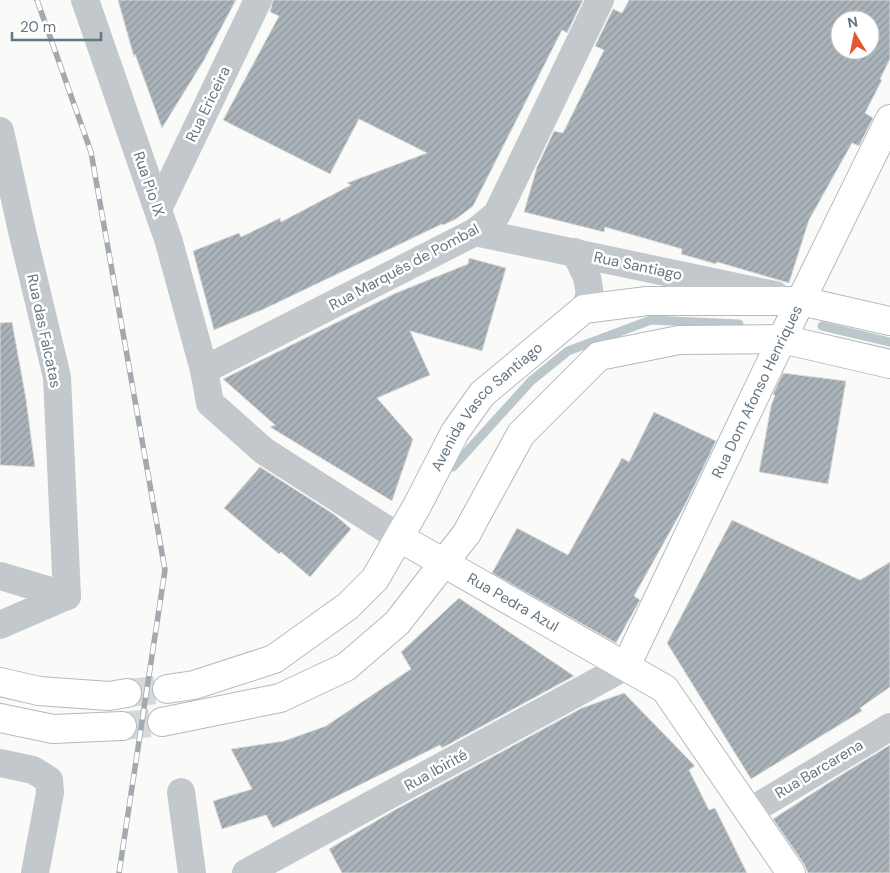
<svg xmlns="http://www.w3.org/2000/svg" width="890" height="873" font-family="'DM Sans',sans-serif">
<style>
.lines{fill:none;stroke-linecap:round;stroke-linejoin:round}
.stream{stroke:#bbc7cb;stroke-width:9}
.building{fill:url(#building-hatch);stroke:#dcdcda;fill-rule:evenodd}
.secondary-tunnel{stroke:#d5d9db;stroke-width:28;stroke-dasharray:28 14;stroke-linecap:butt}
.secondary-casing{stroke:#b3babf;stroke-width:30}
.street{stroke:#c3c8cc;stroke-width:28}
.secondary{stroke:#fff;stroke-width:28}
.rail-casing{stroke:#a2aab0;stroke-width:5.5}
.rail{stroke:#fff;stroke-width:4;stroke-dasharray:11;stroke-linecap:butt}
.labels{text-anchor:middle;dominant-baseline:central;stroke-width:5;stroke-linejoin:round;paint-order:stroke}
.street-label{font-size:15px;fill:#657683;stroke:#fff}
</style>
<defs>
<pattern id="building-hatch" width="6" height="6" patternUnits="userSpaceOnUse" patternTransform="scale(1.25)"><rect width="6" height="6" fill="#aab3b9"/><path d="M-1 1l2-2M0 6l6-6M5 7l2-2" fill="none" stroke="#8e969c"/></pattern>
</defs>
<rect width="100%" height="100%" fill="#fafaf8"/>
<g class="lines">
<g class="stream">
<polyline points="822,326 890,342"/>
<polyline points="453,467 531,381 568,351 651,320 739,324"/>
</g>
</g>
<g class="building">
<polygon points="118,0 236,0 204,60 162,128 135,54 134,57"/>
<polygon points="273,0 583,0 567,33 562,30 473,206 456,219 443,225 442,224 264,309 214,330 193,251 239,233 241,237 280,218 281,222 351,185 347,183 427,153 359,119 330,174 223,120 279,16 270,12"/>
<path d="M 629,0 L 890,0 L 890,59 L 880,79 L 882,80 L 865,113 L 873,118 L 859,146 L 852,143 L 809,220 L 789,283 L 717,262 L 716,264 L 681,254 L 682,249 L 605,227 L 604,232 L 524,212 L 537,167 L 554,131 L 563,133 L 604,50 L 595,46 L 613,9 L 622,13 ZM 840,20 L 870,20 L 870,50 L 840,50 Z"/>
<polygon points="469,258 506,268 482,351 410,331 430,375 377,398 413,439 392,501 270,427 275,425 223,379 396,293 468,264"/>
<polygon points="12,322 26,399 35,467 0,465 0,323"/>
<polygon points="783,373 846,381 828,484 759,472 771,406 775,395 773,394"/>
<polygon points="654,412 716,441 685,505 634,596 640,600 616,643 492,573 517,528 568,555 622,458 629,462"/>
<polygon points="260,467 335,515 351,529 310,577 281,552 279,554 224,508"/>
<polygon points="732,520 860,580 890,562 890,687 860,708 862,711 751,779 667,643"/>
<polygon points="459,598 574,676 442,748 440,745 273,828 266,815 222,829 213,801 252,789 231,749 284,741 326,726 411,669 401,652"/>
<polygon points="624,693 695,766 689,770 709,810 715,808 747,873 342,873 329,849 393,811 582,708"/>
<polygon points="890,745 890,873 808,873 804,864 773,819 833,780"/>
</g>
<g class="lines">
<g class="secondary-tunnel">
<polyline points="127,693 167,689"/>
<polyline points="122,726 162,722"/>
</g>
<defs>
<g id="secondary">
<path id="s1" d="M 400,538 L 665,689 L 791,873"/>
<path id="s2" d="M 626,666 L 782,339 L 890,119"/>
<polyline points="0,682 39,691 109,696 127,693"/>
<path id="s3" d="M 167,689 L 194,685 L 274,659 L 348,606 L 375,579 L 417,506 L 455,432 L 482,394 L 584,309 L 647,301 L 801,301 L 890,321"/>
<polyline points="0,718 53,729 122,726"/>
<polyline points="162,722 280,698 346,667 397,623 467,533 470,527 521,434 599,356 679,340 782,339 890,364"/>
</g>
</defs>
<use href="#secondary" class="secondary-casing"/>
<g class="street">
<polyline points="85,0 169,242 204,370 210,403 264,451 400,538"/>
<polyline points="0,131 22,231 57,377 67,596"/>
<polyline points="158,209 258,0"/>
<polyline points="475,232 775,295"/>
<polyline points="575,252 587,277 590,295 584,309"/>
<polyline points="204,370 475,232 497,214 600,0"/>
<polyline points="0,576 67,596"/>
<polyline points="0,625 67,596"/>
<polyline points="0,763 33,770 49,780 50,793 35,873"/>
<polyline points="181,792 192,873"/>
<polyline points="749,812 890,727"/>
<polyline points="246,873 626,666"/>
</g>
<use href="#secondary" class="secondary"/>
<defs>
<polyline id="rail" points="37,0 91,152 165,570 119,873"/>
</defs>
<use href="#rail" class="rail-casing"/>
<use href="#rail" class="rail"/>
</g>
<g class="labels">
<g class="street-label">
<text transform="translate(208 104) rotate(-64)">Rua Ericeira</text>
<text transform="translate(149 184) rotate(71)">Rua Pio IX</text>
<text transform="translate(638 266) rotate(12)">Rua Santiago</text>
<text transform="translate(404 267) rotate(-28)">Rua Marquês de Pombal</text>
<text transform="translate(44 331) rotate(78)">Rua das Falcatas</text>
<text stroke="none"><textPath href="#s2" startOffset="304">Rua Dom Afonso Henriques</textPath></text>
<text stroke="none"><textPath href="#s3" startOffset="448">Avenida Vasco Santiago</textPath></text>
<text stroke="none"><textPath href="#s1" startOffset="130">Rua Pedra Azul</textPath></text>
<text transform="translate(819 769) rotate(-31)">Rua Barcarena</text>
<text transform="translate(436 770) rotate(-29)">Rua Ibirité</text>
</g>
</g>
<g transform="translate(855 35) rotate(350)"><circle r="24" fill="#ffffff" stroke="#c1c8cd"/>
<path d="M0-4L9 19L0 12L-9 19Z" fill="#e4572e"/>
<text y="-8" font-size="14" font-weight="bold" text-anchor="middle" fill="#657683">N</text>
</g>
<path d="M12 32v8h89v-8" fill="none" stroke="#657683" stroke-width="2.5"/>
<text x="20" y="32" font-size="15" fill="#657683" stroke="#ffffff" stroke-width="4" paint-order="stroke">20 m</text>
</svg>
